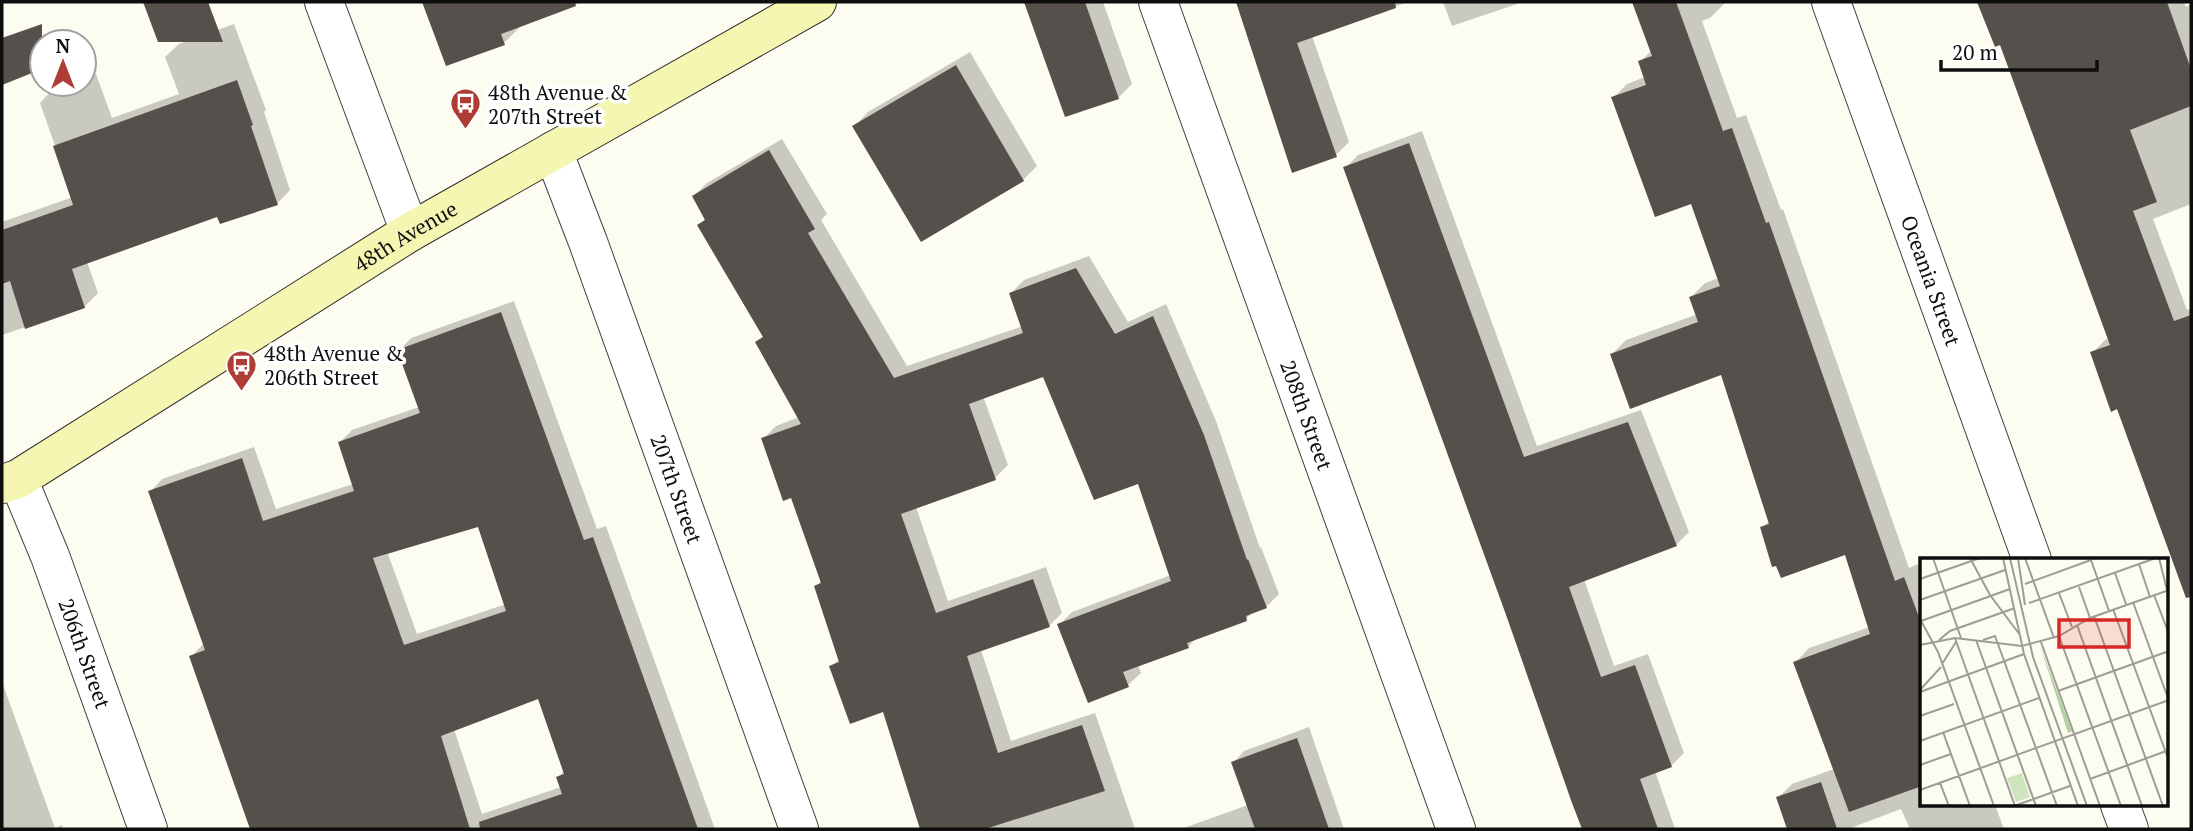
<svg xmlns="http://www.w3.org/2000/svg" width="2193" height="831" font-family="'PT Serif',serif">
<style>
.shadow{fill:#0003;fill-rule:evenodd}
.building{fill:#55504b;fill-rule:evenodd}
.lines{fill:none;stroke-linecap:round;stroke-linejoin:round}
.street-casing{stroke:#414141;stroke-width:40}
.secondary-casing{stroke:#303030;stroke-width:40}
.street{stroke:#fff;stroke-width:38}
.secondary{stroke:#f6f6b3;stroke-width:38}
.labels{text-anchor:middle;dominant-baseline:central;stroke-width:7;stroke-linejoin:round;paint-order:stroke}
.poi-label{font-size:21px;fill:#0e0e0e;stroke:#fff;text-anchor:start}
.street-label{font-size:21px;fill:#0e0e0e;stroke:#fff}
.inset-road{fill:none;stroke:#9d9d96;stroke-width:2}
.view{fill:#d62828;fill-opacity:0.15;stroke:#d62828;stroke-width:3.5}
.inset-edge{fill:none;stroke:#0e0e0e;stroke-width:3.5}
</style>
<rect width="100%" height="100%" fill="#fdfcf0"/>
<g class="shadow">
<polygon points="424,2 582,2 519,25 520,27 504,43 447,63"/>
<polygon points="1025,2 1103,2 1132,84 1118,98 1066,115"/>
<polygon points="1237,2 1408,2 1312,36 1349,142 1336,155 1293,170"/>
<polygon points="1443,2 1523,2 1452,26"/>
<polygon points="1634,2 1723,2 1724,4 1710,18 1702,21 1737,118 1746,115 1781,210 1783,209 1909,568 1918,564 1922,574 1922,805 1995,805 2004,829 1910,829 1901,809 1848,829 1789,829 1778,798 1792,784 1834,769 1795,663 1809,648 1870,627 1846,553 1762,528 1770,520 1722,373 1612,354 1626,340 1698,314 1691,297 1705,283 1719,278 1692,202 1613,98 1627,84 1645,77 1640,62 1652,50"/>
<polygon points="1982,2 2184,2 2186,7 2191,4 2191,204 2153,219 2187,310 2191,308 2191,589 2186,591 2118,407 2092,353 2105,340 2110,338 2001,43 1980,4"/>
<polygon points="234,24 266,110 264,112 290,190 277,204 219,215 87,262 98,293 84,307 2,335 2,222 73,197 40,103 53,89 68,84 84,84 84,78 96,74 112,118 179,94 165,57 179,44"/>
<polygon points="970,52 1037,166 1023,180 922,240 855,126 868,112"/>
<polygon points="1422,131 1537,446 1641,410 1689,532 1676,545 1584,579 1614,666 1648,654 1684,753 1671,766 1655,771 1675,829 1584,829 1345,168 1358,155"/>
<polygon points="782,139 827,214 821,220 907,366 1023,326 1011,293 1024,280 1089,256 1128,322 1166,304 1216,421 1260,548 1261,547 1279,594 1266,607 1254,611 1246,619 1197,637 1188,647 1138,665 1141,673 1128,685 1059,625 1072,612 1171,575 1139,482 1044,375 983,396 1008,465 995,478 916,507 948,601 1046,567 1062,613 1049,626 981,650 1011,741 1095,713 1135,829 922,829 884,710 831,667 840,658 816,586 822,580 793,496 763,439 776,426 799,417 758,342 764,335 699,226 706,218 694,196 707,183"/>
<path d="M 514,301 L 597,529 L 606,526 L 715,829 L 252,829 L 191,657 L 204,643 L 150,492 L 162,479 L 254,447 L 276,509 L 353,484 L 340,442 L 352,430 L 419,407 L 399,351 L 411,338 ZM 479,525 L 506,604 L 417,634 L 388,554 ZM 539,697 L 565,770 L 558,777 L 561,787 L 482,814 L 454,729 Z"/>
<polygon points="2,682 55,828 62,825 63,829 2,829"/>
<polygon points="1309,727 1344,829 1181,829 1248,805 1233,763 1244,751"/>
</g>
<g class="building">
<polygon points="143,2 208,2 223,42 158,42"/>
<polygon points="422,2 575,2 576,6 501,34 505,45 446,66"/>
<polygon points="1024,2 1085,2 1119,99 1065,117"/>
<polygon points="1236,2 1395,2 1396,8 1297,43 1337,157 1292,173"/>
<polygon points="1632,2 1676,2 1723,131 1732,128 1766,223 1769,222 1895,581 1904,577 1922,625 1922,786 1849,812 1793,662 1870,634 1845,555 1781,578 1776,566 1772,567 1760,527 1769,524 1721,375 1630,409 1610,354 1698,322 1689,297 1720,286 1691,204 1655,217 1611,97 1646,85 1638,61 1652,56"/>
<polygon points="1977,2 2167,2 2191,69 2191,106 2130,130 2157,202 2133,211 2174,321 2191,315 2191,597 2186,598 2117,409 2111,412 2090,352 2110,345 2000,45 1995,47"/>
<polygon points="42,24 42,69 2,85 2,38"/>
<polygon points="956,65 1024,181 921,242 852,126"/>
<polygon points="237,80 253,125 251,126 278,205 220,224 217,217 72,269 85,308 25,329 10,281 2,284 2,230 73,205 53,146"/>
<polygon points="1409,143 1524,457 1628,422 1677,546 1569,587 1601,677 1635,665 1672,767 1640,779 1658,829 1582,829 1572,803 1505,612 1343,167"/>
<polygon points="769,150 815,229 808,233 894,378 1023,333 1009,293 1076,268 1115,334 1153,316 1204,435 1247,560 1248,559 1267,608 1246,616 1247,621 1187,643 1189,648 1123,672 1129,687 1088,703 1057,624 1171,581 1138,484 1094,500 1043,377 969,404 996,480 901,514 936,613 1033,579 1050,627 967,656 998,753 1082,725 1105,791 985,829 920,829 883,712 850,724 829,666 839,662 814,586 821,583 791,498 783,501 761,438 801,424 755,342 763,337 697,225 705,220 692,196"/>
<path d="M 501,312 L 584,540 L 593,537 L 698,829 L 480,829 L 479,822 L 562,794 L 556,777 L 564,774 L 538,699 L 441,736 L 470,829 L 250,829 L 189,656 L 205,650 L 148,491 L 242,458 L 263,521 L 354,491 L 338,442 L 420,413 L 397,350 ZM 478,527 L 506,611 L 404,645 L 373,558 Z"/>
<polygon points="1297,738 1329,829 1255,829 1231,762"/>
<polygon points="1821,782 1837,829 1787,829 1776,797"/>
</g>
<g class="lines">
<defs>
<g id="street">
<polyline points="324,2 410,232"/>
<path id="s1" d="M 1158,2 L 1456,829"/>
<path id="s2" d="M 1831,2 L 2032,560"/>
<path id="s3" d="M 553,151 L 588,242 L 799,829"/>
<path id="s4" d="M 18,479 L 50,556 L 148,829"/>
<polyline points="2120,805 2129,829"/>
</g>
<g id="secondary">
<path id="s5" d="M 2,484 L 18,479 L 410,232 L 817,2"/>
</g>
</defs>
<use href="#street" class="street-casing"/>
<use href="#secondary" class="secondary-casing"/>
<use href="#street" class="street"/>
<use href="#secondary" class="secondary"/>
</g>
<defs>
<symbol id="bus-pin" viewBox="-11 -11 22 30"><path d="M0 17L-7.5 6A9.5 9.5 0 1 1 7.5 6Z" fill="#ae3d35" stroke="#fff"/><path d="M-5-6H5V4H4V6H2V4H-2V6H-4V4H-5ZM-3.5-4V0h7V-4ZM-3.5 1.2v1.5H-2V1.2ZM2 1.2v1.5H3.5V1.2Z" fill="#fff"/></symbol>
</defs>
<g fill-rule="evenodd">
<use href="#bus-pin" x="448" y="86" width="35" height="47"/>
<use href="#bus-pin" x="224" y="348" width="35" height="47"/>
</g>
<g class="labels">
<g class="poi-label">
<text x="488" y="92">48th Avenue &amp;<tspan x="488" dy="24">207th Street</tspan></text>
<text x="264" y="353">48th Avenue &amp;<tspan x="264" dy="24">206th Street</tspan></text>
</g>
<g class="street-label">
<text stroke="none"><textPath href="#s5" startOffset="474">48th Avenue</textPath></text>
<text stroke="none"><textPath href="#s2" startOffset="296">Oceania Street</textPath></text>
<text stroke="none"><textPath href="#s1" startOffset="439">208th Street</textPath></text>
<text stroke="none"><textPath href="#s3" startOffset="360">207th Street</textPath></text>
<text stroke="none"><textPath href="#s4" startOffset="187">206th Street</textPath></text>
</g>
</g>
<g transform="translate(1920 558)">
<rect width="248" height="248" fill="#fdfcf0"/>
<path d="M 102,215 L 110,239 L 96,244 L 87,220 Z" fill="#cde4bd"/>
<path d="M 120,87 L 152,173 L 151,174 L 148,175 Z" fill="#b1d39f"/>
<path class="inset-road" d="M 13,0 L 41,80M 50,0 L 70,37 L 100,77M 83,0 L 104,96 L 158,248M 90,0 L 113,99 L 167,248M 98,0 L 105,47M 105,0 L 134,80M 239,0 L 247,32M 171,2 L 189,53M 219,6 L 230,39M 195,15 L 206,46M 0,21 L 60,0M 105,26 L 171,2M 159,29 L 170,60M 139,35 L 152,69M 234,37 L 249,76M 0,42 L 85,12M 213,44 L 249,143M 109,45 L 236,0M 193,51 L 249,203M 174,58 L 243,248M 0,61 L 18,94 L 74,248M 1,63 L 90,31M 157,67 L 222,248M 139,78 L 201,248M 35,80 L 95,248M 19,82 L 30,73 L 95,50M 56,82 L 116,248M 63,82 L 75,78 L 137,248M 121,84 L 180,248M 0,87 L 35,80 L 102,88 L 139,78 L 170,60 L 249,32M 22,106 L 36,84M 0,132 L 21,109M 138,133 L 249,93M 0,134 L 104,96M 0,158 L 34,146M 23,174 L 50,248M 0,183 L 119,140M 0,207 L 31,196M 170,221 L 249,192M 20,225 L 29,248M 0,232 L 249,142M 94,248 L 150,228"/>
<path class="view" d="M 139,62 L 209,62 L 209,89 L 139,89 Z"/>
<rect width="248" height="248" class="inset-edge"/>
</g>
<rect width="2193" height="831" fill="none" stroke="#0e0e0e" stroke-width="7"/>
<g transform="translate(63 63)"><circle r="33" fill="#ffffff" stroke="#9f9f9f" stroke-width="2"/>
<path d="M0-5L12 26L0 18L-12 26Z" fill="#ae3d35"/>
<text y="-10" font-size="19" font-weight="bold" text-anchor="middle" fill="#0e0e0e">N</text>
</g>
<path d="M1941 60v10h156v-10" fill="none" stroke="#0e0e0e" stroke-width="3.5"/>
<text x="1952" y="60" font-size="21" fill="#0e0e0e" stroke="#ffffff" stroke-width="5" paint-order="stroke">20 m</text>
</svg>
